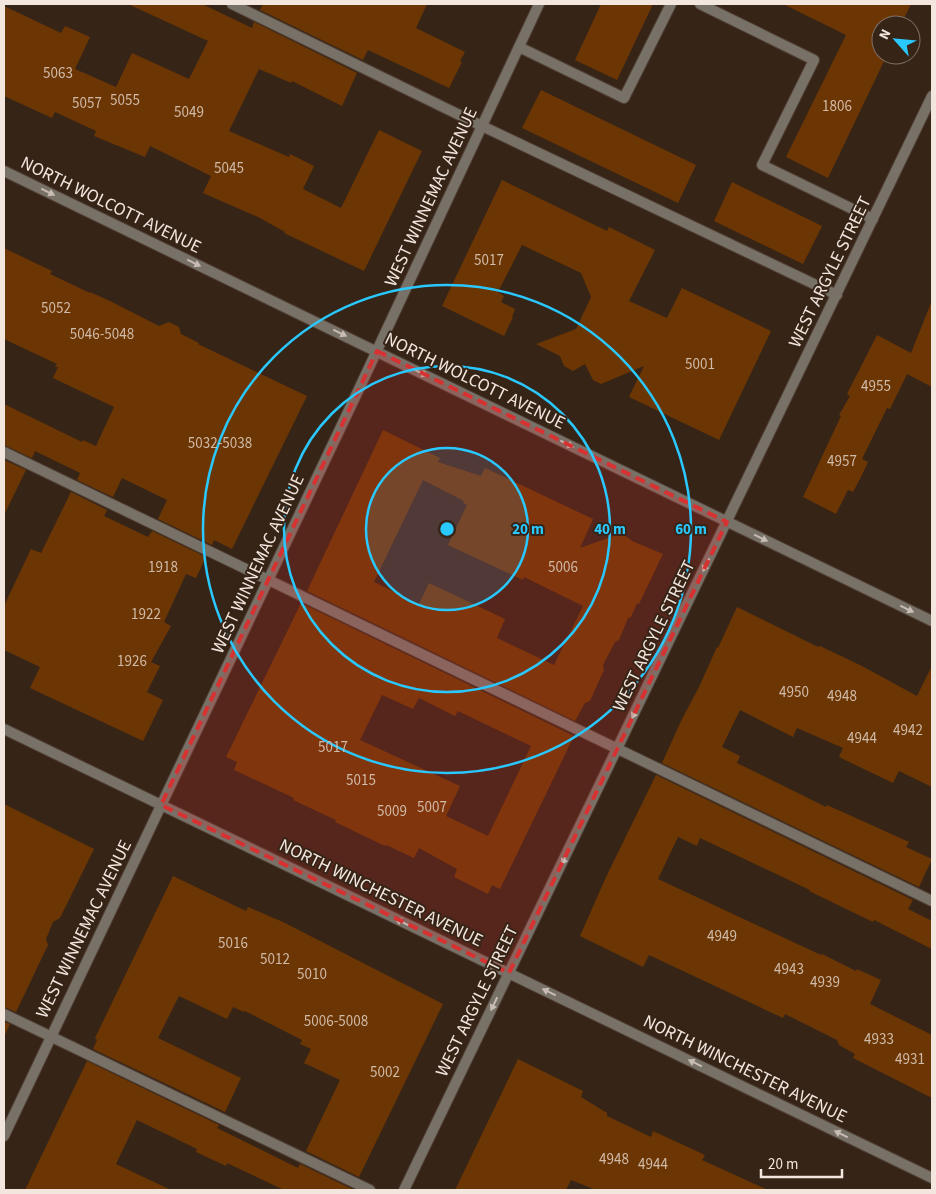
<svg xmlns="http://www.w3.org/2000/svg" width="936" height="1194" font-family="'Source Sans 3',sans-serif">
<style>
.building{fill:#6c3604;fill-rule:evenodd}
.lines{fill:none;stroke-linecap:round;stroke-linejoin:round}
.lane-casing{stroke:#503f33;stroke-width:12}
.street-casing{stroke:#503f33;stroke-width:12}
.lane{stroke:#787168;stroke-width:10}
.street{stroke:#787168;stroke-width:10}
.oneway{fill:#c7bdb5}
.marked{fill:#d73231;fill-opacity:0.2;stroke:#d73231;stroke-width:4;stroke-dasharray:10 6;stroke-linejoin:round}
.ring{fill:none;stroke:#29c8ff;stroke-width:2.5}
.labels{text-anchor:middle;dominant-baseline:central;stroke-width:4;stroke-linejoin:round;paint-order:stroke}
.number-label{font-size:15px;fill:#d0baa8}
.street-label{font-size:18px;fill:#f2e6de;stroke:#362417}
.centre{fill:#29c8ff;stroke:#362417;stroke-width:2.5}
.ring-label{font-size:15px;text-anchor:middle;font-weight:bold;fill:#29c8ff;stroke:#362417;stroke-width:4;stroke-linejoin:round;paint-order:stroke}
</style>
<rect width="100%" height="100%" fill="#362417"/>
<g class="building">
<polygon points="128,4 202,4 252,28 254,22 357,73 342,106 292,81 291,83 259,69 229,131 289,157 290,154 314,166 303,189 341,208 379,130 422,151 364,271 284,233 285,232 260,218 203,193 211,176 150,146 145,157 94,136 96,131 55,112 52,118 4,96 4,6 61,33 65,26 90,37 75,69 116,87 132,53 189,79 208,41"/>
<polygon points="263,4 427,4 416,28 465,52 460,61 462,62 449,88 368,50 363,60 260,10"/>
<polygon points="601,4 653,4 617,80 575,60"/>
<polygon points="783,4 911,4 901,25 881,25 881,55 887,55 828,178 786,157 846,35"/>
<polygon points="541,90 696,165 678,203 522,128"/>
<polygon points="502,180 607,231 609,227 655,250 629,301 667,318 682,288 771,331 719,440 629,397 644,366 601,384 593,380 585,364 573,371 564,366 560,356 536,344 576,329 591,297 581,273 522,245 498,292 504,296 501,302 515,309 512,317 513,317 504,336 442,306"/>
<polygon points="732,182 822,226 803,264 714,221"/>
<polygon points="4,248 52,271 50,274 90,293 90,292 110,301 159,326 169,322 179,327 181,334 199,343 198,344 307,396 232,549 214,540 212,545 158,519 167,500 122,478 113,497 77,480 80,473 35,451 32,458 4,445 4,404 82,442 83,440 96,446 114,407 53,378 58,367 55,367 57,364 4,339"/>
<polygon points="931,303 932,387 907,374 890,409 887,408 862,459 868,462 861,477 853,492 848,490 836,514 803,497 841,416 839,415 850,396 847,394 877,335 911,353"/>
<path d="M 383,430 L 440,458 L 438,462 L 481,476 L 485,468 L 593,519 L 580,548 L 622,533 L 632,541 L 663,554 L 639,604 L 637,603 L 631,617 L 628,618 L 619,640 L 615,642 L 603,665 L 604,670 L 590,701 L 585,703 L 575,721 L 307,591 ZM 423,480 L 464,501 L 463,503 L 467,505 L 448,545 L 523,580 L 524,577 L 583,606 L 554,665 L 497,638 L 505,619 L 429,583 L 419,604 L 374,582 Z"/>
<polygon points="4,460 26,470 4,515"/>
<polygon points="71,492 107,510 104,516 148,537 152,531 206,557 196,578 186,574 164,622 171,626 151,662 160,666 147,692 163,700 143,741 30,688 40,667 4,650 4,606 31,549 41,553"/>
<path d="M 301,603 L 574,736 L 500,889 L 492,885 L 488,894 L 454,877 L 457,869 L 419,848 L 414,858 L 386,845 L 385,846 L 335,822 L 336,820 L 293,800 L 294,798 L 234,770 L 237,762 L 226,757 ZM 382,695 L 413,709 L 419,698 L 455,716 L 458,711 L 531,746 L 488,836 L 446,816 L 460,786 L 360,740 Z"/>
<polygon points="737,607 818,647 820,646 862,666 917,696 932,666 932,787 899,771 893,783 839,757 843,748 797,728 793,737 740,710 722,747 740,756 737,763 826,807 827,805 909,842 906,847 932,859 919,887 662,763 681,721 699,687 717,647 718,648"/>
<polygon points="656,775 913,900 908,909 932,921 932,949 874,920 873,922 809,891 810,890 700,838 697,846 678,837 658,879 821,955 822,954 856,971 857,969 881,980 870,1004 932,1035 932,1098 853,1058 855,1054 839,1045 837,1040 785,1014 783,1018 649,955 643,967 580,936 606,877"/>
<polygon points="4,804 94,849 60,918 53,922 46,939 48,945 16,1012 4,1007"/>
<polygon points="173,876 246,911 248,907 283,922 443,1004 359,1177 306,1151 340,1080 304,1063 311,1049 300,1044 302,1040 245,1011 244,1012 233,1007 227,1019 179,996 158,1038 241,1078 225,1112 93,1049 97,1040 95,1038"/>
<polygon points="4,1022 10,1024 4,1037"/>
<polygon points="518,1059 583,1091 581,1097 607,1113 607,1116 651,1137 653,1131 705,1155 702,1160 768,1190 596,1190 571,1180 566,1190 455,1190"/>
<polygon points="87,1061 219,1125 217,1128 298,1168 300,1164 354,1190 284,1190 227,1163 226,1166 196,1152 197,1149 137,1120 116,1164 171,1190 25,1190"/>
</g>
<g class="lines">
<defs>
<g id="lane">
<polyline points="232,4 482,126 837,295"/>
<polyline points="700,4 814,60 762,165 873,219"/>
<polyline points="519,47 624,98 671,4"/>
<polyline points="4,452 932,901"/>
<polyline points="4,1014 370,1190"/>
</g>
<g id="street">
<polyline points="4,171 932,621"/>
<polyline points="4,729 932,1178"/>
<polyline points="4,1136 358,391 539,4"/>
<polyline points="404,1190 932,96"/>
</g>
</defs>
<use href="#lane" class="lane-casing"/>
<use href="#street" class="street-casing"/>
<use href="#lane" class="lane"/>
<use href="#street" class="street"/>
</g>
<defs><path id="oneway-solid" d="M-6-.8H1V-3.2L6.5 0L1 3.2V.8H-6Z" transform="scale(1.25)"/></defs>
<g class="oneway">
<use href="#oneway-solid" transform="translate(48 192) rotate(26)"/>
<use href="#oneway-solid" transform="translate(194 263) rotate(26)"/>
<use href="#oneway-solid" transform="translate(340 333) rotate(26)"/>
<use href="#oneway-solid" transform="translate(421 373) rotate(26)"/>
<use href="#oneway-solid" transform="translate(567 444) rotate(26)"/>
<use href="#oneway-solid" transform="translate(761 538) rotate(26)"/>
<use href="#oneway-solid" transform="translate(706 565) rotate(116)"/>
<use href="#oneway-solid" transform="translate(907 609) rotate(26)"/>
<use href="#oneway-solid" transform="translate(635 712) rotate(116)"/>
<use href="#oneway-solid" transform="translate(565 858) rotate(116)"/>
<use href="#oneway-solid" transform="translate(402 922) rotate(-154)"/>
<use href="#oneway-solid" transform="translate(549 992) rotate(-154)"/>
<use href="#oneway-solid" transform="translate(494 1004) rotate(116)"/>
<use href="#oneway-solid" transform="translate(695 1063) rotate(-154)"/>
<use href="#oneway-solid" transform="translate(841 1134) rotate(-154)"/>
</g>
<path class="marked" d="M 377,351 L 727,522 L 509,973 L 161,805 Z"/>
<circle cx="447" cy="529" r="81" fill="#29c8ff" fill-opacity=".12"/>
<g class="ring">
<circle cx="447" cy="529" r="81"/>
<circle cx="447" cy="529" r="163"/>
<circle cx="447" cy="529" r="244"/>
</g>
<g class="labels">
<g class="number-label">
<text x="58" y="73">5063</text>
<text x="125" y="100">5055</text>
<text x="87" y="103">5057</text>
<text x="837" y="106">1806</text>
<text x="189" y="112">5049</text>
<text x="229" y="168">5045</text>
<text x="489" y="260">5017</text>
<text x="56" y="308">5052</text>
<text x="102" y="334">5046-5048</text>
<text x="700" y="364">5001</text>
<text x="876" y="386">4955</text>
<text x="220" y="443">5032-5038</text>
<text x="842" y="461">4957</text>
<text x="163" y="567">1918</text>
<text x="563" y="567">5006</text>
<text x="146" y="614">1922</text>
<text x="132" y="661">1926</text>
<text x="794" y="692">4950</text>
<text x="842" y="696">4948</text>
<text x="908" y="730">4942</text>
<text x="862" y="738">4944</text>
<text x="333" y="747">5017</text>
<text x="361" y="780">5015</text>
<text x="432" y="807">5007</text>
<text x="392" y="811">5009</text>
<text x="722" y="936">4949</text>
<text x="233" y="943">5016</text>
<text x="275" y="959">5012</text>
<text x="789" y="969">4943</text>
<text x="312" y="974">5010</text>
<text x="825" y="982">4939</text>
<text x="336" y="1021">5006-5008</text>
<text x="879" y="1039">4933</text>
<text x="910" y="1059">4931</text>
<text x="385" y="1072">5002</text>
<text x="614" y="1159">4948</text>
<text x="653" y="1164">4944</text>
</g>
<g class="street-label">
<text transform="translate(431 197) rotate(-65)">WEST WINNEMAC AVENUE</text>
<text transform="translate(111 205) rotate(26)">NORTH WOLCOTT AVENUE</text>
<text transform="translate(830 272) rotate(-64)">WEST ARGYLE STREET</text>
<text transform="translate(475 381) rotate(26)">NORTH WOLCOTT AVENUE</text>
<text transform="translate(258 564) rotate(-65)">WEST WINNEMAC AVENUE</text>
<text transform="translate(654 636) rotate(-64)">WEST ARGYLE STREET</text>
<text transform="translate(381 893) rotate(26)">NORTH WINCHESTER AVENUE</text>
<text transform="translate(84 929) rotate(-64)">WEST WINNEMAC AVENUE</text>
<text transform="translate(477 1001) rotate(-64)">WEST ARGYLE STREET</text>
<text transform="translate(745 1069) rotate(26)">NORTH WINCHESTER AVENUE</text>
</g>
</g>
<circle cx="447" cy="529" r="8" class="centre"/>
<g class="ring-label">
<text x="528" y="534">20 m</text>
<text x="610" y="534">40 m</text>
<text x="691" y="534">60 m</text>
</g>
<rect width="936" height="1194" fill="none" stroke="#f2e6de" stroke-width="10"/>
<g transform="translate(896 40) rotate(297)"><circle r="24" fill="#362417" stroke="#817267"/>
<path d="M0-4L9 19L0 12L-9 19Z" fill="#29c8ff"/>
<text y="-8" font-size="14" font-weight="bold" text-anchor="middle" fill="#f2e6de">N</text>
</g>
<path d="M761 1169v8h81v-8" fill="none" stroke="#f2e6de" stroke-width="2.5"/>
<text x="768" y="1169" font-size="15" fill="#f2e6de" stroke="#362417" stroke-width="4" paint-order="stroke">20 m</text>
</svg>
